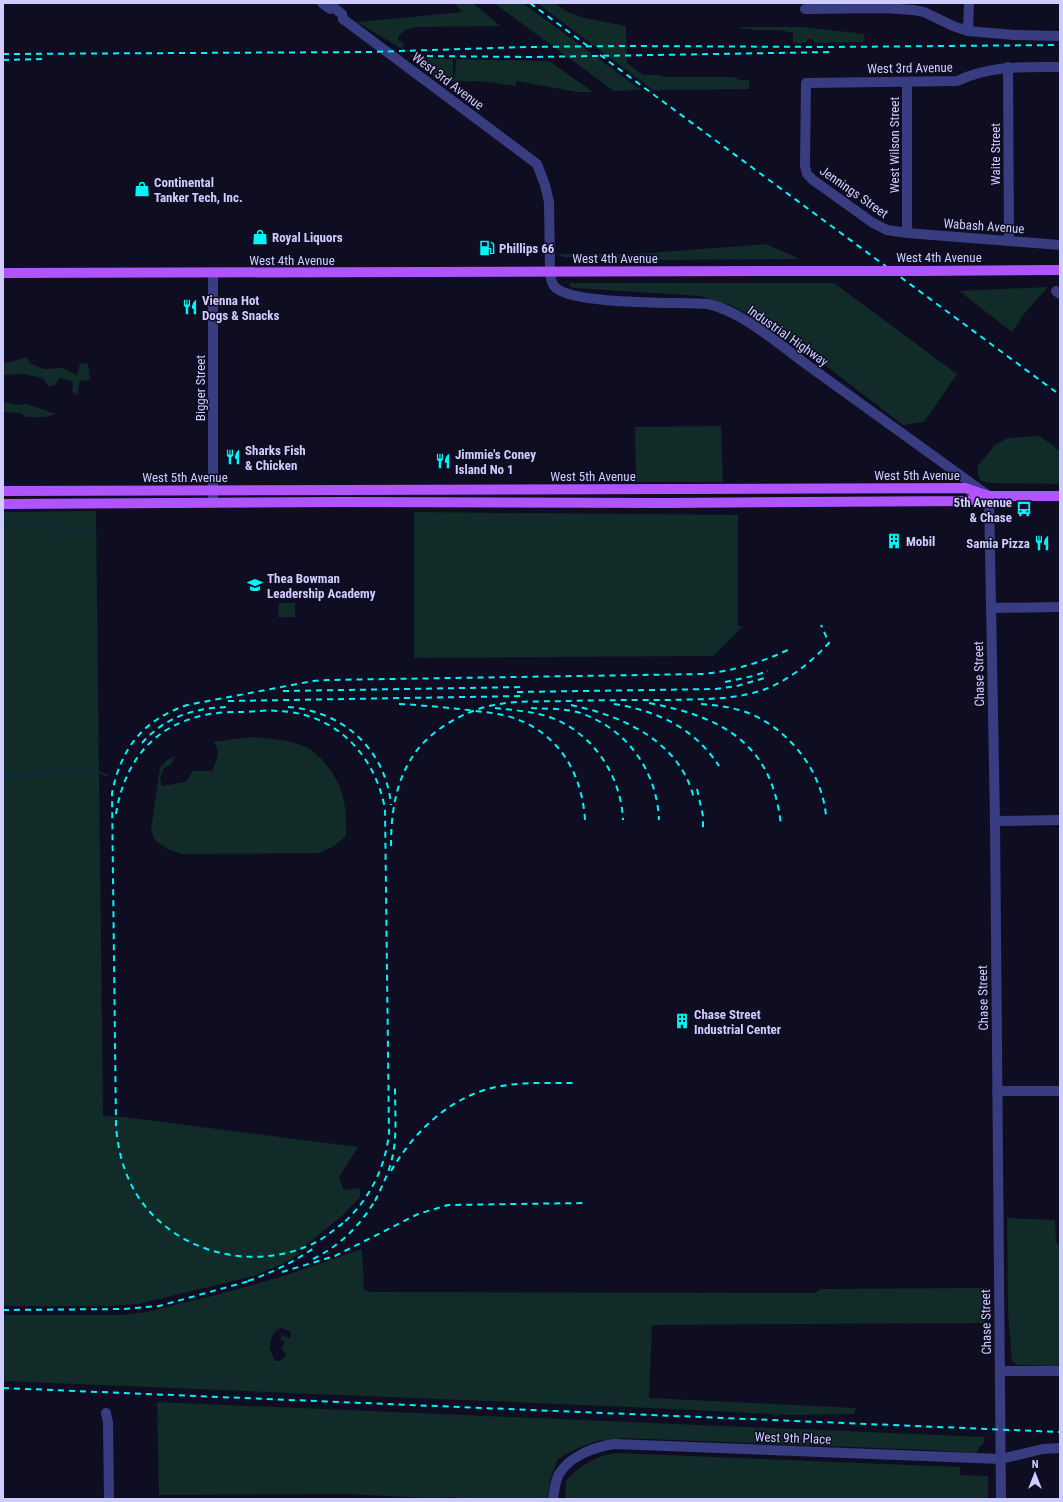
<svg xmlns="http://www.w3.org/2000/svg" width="1063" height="1502" font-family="'Roboto Condensed',sans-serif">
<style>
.green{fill:#102b28;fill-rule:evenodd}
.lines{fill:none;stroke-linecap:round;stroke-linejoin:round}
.stream{stroke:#0c2746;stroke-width:2}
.minor{stroke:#383c80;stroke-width:10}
.major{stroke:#b054ff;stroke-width:10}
.rail{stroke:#00f5f8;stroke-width:2;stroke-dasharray:6 5;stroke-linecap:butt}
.major-bridge{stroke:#b054ff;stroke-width:10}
.labels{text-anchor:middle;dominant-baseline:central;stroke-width:3;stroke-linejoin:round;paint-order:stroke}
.street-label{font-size:13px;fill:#cfcdff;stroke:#0f0d21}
.poi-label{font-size:13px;font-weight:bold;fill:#cfcdff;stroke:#0f0d21;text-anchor:start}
</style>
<rect width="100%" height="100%" fill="#0f0d21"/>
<g class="green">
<polygon points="453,3 473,3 500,26 417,27 405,30 399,35 398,40 404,43 402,49 357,22 463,12"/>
<polygon points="494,3 523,3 641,90 614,91"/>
<polygon points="537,3 554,3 568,12 585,18 626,26 627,63 643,75 660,75 665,77 733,77 740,80 749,80 749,89 653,90"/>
<polygon points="738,27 802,27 865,34 863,42 815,43 812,39 809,39 805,43 793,43 793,33 780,30 756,30 739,28"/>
<polygon points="414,58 453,59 453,77 455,77 456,59 549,61 593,92 577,92 517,81 515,86 481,81 446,82 446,80 433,77 432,71"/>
<polygon points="766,244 800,259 670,260 563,257 559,254 636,254"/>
<polygon points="569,283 834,283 957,374 924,422 903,425 826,366 760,321 733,306 700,296 575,288 570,287"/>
<polygon points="1048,287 1024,314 1012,332 959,291"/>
<polygon points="28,357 29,363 44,369 63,368 77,375 80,363 88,364 90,380 80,381 77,395 72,392 73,382 60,378 55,385 48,386 43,378 23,374 3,375 3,364"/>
<polygon points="3,402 19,405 26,404 56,414 45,417 26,417 20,413 3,412"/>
<polygon points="721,426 723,482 636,482 635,427"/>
<polygon points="1040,436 1060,451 1060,484 992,483 981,481 978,474 978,466 995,445 1008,438"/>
<polygon points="96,511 103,1116 124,1117 358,1147 339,1177 344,1190 360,1188 360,1197 342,1216 295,1254 303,1252 284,1263 254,1276 138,1304 112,1306 3,1306 3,512"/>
<polygon points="414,512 738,515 738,626 743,626 713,656 414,658"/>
<polygon points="279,603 295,603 295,617 278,617"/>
<path d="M 251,737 C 268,738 293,740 308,748 C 316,753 322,759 328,767 C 345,789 347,810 346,836 L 334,846 L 319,853 L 182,854 L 167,849 L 155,840 L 151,830 L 160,767 L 167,760 L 175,756 L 171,765 L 164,768 L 160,778 L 162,786 L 186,782 L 193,771 L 212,771 C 216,761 222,751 213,742 Z"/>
<polygon points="1007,1218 1055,1220 1056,1242 1060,1246 1060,1366 1018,1365 1012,1361 1008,1313"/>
<path d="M 362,1249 L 364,1289 L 370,1292 L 815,1293 L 821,1289 L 987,1288 L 985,1323 L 652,1325 L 649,1398 L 856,1408 L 854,1414 L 792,1415 L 652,1408 L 3,1381 L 3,1315 L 121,1315 L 146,1312 L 212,1296 L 287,1275 ZM 281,1328 L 290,1331 L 291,1336 L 289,1338 L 282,1335 L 280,1340 L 284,1341 L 284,1344 L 281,1347 L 286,1356 L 279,1361 L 275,1361 L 269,1347 L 270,1346 C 271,1337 273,1332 281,1328 Z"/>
<polygon points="157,1402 985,1437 983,1444 979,1447 977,1453 929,1450 623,1438 596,1441 576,1449 558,1459 551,1477 547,1499 457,1499 456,1497 432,1498 345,1494 159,1495"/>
<path d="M 618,1453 L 960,1467 L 960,1475 L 988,1476 L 988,1499 L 565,1499 L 566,1481 C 580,1465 596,1455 618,1453 Z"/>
</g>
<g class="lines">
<g class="stream">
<polyline points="3,522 40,522 67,530 92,530"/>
<polyline points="3,774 94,771 107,775"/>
</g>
<g class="minor">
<polyline points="322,3 330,9 334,8 342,14 343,19"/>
<polyline points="805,9 884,8 913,10 924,12 953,26 968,31 1014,35 1060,36"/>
<path d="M 343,19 L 537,164 L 545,185 L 549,202 L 550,272 C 551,278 551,284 556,288 C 576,305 677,302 708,304 C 742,311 781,346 810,367 C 870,410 929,453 989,496 L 995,821 L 1001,1499"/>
<polyline points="968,31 969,3"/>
<polyline points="1008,67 1009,241"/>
<path d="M 1060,67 C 1023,67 992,65 957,81 L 806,83 L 805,166 L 807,174 L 813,180 L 873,223 L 887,230 L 907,233 L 1060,245"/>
<polyline points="907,233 907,82"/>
<polyline points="1056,291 1060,294"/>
<polyline points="213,503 213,273"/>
<polyline points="991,608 1060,607"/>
<polyline points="995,821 1060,820"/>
<polyline points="997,1091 1060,1091"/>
<polyline points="1000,1371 1060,1371"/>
<polyline points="106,1413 108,1422 109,1499"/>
<path d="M 553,1499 C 554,1491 555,1482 559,1474 C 570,1456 594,1447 614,1444 L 1001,1459 L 1043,1449 L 1060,1448"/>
</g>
<g class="major">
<polyline points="916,271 1060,270"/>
<polyline points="3,273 807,271"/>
<polyline points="3,491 965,488 989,496"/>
<polyline points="3,504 342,502 665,503 966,501 989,496 1060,496"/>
</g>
<g class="rail">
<polyline points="530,3 589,47"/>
<polyline points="3,54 370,52 525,47 626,46 829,47 1060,45"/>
<polyline points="600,55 1060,395"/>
<polyline points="416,56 534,57 834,52"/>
<polyline points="3,60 46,59"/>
<polyline points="725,682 753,676 768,671"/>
<polyline points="283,691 525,687"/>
<polyline points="517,692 716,689 737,686 768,677"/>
<polyline points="228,701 524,696"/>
<path d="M 649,703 C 723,717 773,744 781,826"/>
<path d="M 399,704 C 420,705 440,707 460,709 C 474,711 489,712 503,715 C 555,727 582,770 585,820"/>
<path d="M 614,704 C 658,711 694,728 719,766"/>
<path d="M 701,704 C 715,705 729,707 743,711 C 787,726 822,770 826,816"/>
<path d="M 571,705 C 623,716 681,742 694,799"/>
<path d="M 288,707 C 343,711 386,750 391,805"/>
<path d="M 495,708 C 512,710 530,711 546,716 C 591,730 621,774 623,820"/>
<path d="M 531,708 C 546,709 562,708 577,712 C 626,727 657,770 659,820"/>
<path d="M 142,743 C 165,717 194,708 228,707"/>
<polyline points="697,789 703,816 703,828"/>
<path d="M 116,814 C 124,763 152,726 205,715 C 219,712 233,712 247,712 C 257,711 268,710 278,711 C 335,713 375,754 385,809 L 389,1133 C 385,1170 368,1202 340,1226"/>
<path d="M 391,846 C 391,794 403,748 452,721 C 466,713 479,708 494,705 C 518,700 543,702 567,701 C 601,700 635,700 670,700 C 700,699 731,700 760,691 C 787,682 809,664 829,643 L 821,625"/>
<path d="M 391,1171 C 415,1130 453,1094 501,1086 C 525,1082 550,1083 574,1083"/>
<path d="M 375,1201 C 382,1186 390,1171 393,1154 C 397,1133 395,1110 395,1088"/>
<path d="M 343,1223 C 331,1232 320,1242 305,1247 C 246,1271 172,1250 137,1195 C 124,1174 118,1151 116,1126 L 112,793 C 121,748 143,720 187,705 L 313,681 L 327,680 L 702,674 C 734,671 763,662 792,648"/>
<path d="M 313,1259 C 341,1245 362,1224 377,1197"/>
<polyline points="282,1272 335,1256 418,1214 448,1205 585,1203"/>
<path d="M 248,1281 C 273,1272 292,1263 314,1248"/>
<polyline points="3,1310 123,1309 159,1306 253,1280"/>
<polyline points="3,1388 1060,1432"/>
</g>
<polyline class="major-bridge" points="807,271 916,271"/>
</g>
<defs>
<symbol id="shop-bare" viewBox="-9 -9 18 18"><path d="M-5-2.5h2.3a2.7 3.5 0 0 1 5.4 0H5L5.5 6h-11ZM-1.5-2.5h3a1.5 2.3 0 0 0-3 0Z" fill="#00f5f8" stroke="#0f0d21" stroke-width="2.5" paint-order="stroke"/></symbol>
<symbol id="fuel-bare" viewBox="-9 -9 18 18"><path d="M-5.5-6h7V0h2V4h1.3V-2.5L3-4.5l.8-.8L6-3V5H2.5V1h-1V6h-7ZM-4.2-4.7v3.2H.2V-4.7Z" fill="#00f5f8" stroke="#0f0d21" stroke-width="2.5" paint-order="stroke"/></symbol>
<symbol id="restaurant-bare" viewBox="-9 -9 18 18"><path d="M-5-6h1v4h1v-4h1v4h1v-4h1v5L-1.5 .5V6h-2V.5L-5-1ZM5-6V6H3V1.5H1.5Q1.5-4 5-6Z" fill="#00f5f8" stroke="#0f0d21" stroke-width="2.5" paint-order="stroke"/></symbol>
<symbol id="bus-bare" viewBox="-9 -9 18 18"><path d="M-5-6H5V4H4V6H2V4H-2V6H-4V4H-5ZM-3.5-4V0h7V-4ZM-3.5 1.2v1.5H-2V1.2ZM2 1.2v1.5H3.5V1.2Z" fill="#00f5f8" stroke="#0f0d21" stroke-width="2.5" paint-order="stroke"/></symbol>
<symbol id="building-bare" viewBox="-9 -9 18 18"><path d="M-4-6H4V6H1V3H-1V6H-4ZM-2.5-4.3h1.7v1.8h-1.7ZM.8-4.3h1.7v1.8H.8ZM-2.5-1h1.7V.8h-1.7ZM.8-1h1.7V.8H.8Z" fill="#00f5f8" stroke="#0f0d21" stroke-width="2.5" paint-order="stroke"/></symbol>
<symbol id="school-bare" viewBox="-9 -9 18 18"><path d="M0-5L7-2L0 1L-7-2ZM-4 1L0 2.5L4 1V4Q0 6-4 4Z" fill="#00f5f8" stroke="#0f0d21" stroke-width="2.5" paint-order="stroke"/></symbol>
</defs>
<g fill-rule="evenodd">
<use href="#shop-bare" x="131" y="178" width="22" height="22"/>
<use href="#shop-bare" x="249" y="226" width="22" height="22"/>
<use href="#fuel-bare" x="476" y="237" width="22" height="22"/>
<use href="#restaurant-bare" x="179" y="296" width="22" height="22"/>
<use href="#restaurant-bare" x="222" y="446" width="22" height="22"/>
<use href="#restaurant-bare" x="432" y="450" width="22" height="22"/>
<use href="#bus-bare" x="1013" y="498" width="22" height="22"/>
<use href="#building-bare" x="883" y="530" width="22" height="22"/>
<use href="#restaurant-bare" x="1031" y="532" width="22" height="22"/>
<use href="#school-bare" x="244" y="574" width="22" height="22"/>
<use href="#building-bare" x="671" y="1010" width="22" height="22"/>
</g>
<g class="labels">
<g class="street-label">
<text transform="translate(910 68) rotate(-1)">West 3rd Avenue</text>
<text transform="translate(448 81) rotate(37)">West 3rd Avenue</text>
<text transform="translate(894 145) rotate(-90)">West Wilson Street</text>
<text transform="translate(995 154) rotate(-90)">Waite Street</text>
<text transform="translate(854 192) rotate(35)">Jennings Street</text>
<text transform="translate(984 226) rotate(4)">Wabash Avenue</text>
<text x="939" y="257">West 4th Avenue</text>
<text x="615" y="258">West 4th Avenue</text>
<text x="292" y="260">West 4th Avenue</text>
<text transform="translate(788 336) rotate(35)">Industrial Highway</text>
<text transform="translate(200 388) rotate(-90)">Bigger Street</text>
<text x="917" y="475">West 5th Avenue</text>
<text x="593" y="476">West 5th Avenue</text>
<text x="185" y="477">West 5th Avenue</text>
<text transform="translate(979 674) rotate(-91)">Chase Street</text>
<text transform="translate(983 998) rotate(-91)">Chase Street</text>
<text transform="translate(986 1322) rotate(-91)">Chase Street</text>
<text transform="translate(793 1438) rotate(2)">West 9th Place</text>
</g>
<g class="poi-label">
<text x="154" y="182">Continental<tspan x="154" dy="15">Tanker Tech, Inc.</tspan></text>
<text x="272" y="237">Royal Liquors</text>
<text x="499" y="248">Phillips 66</text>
<text x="202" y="300">Vienna Hot<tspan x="202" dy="15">Dogs &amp; Snacks</tspan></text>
<text x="245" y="450">Sharks Fish<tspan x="245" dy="15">&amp; Chicken</tspan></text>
<text x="455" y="454">Jimmie's Coney<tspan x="455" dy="15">Island No 1</tspan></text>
<text x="1012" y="502" text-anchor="end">5th Avenue<tspan x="1012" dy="15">&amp; Chase</tspan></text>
<text x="906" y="541">Mobil</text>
<text x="1030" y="543" text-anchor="end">Samia Pizza</text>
<text x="267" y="578">Thea Bowman<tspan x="267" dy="15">Leadership Academy</tspan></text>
<text x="694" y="1014">Chase Street<tspan x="694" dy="15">Industrial Center</tspan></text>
</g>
</g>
<rect width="1063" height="1502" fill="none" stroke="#cfcdff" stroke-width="8"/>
<g transform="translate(1035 1474)" stroke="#0f0d21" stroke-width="3" paint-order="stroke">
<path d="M0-3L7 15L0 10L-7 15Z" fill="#cfcdff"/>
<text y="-6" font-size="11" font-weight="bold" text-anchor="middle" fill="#cfcdff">N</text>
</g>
</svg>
